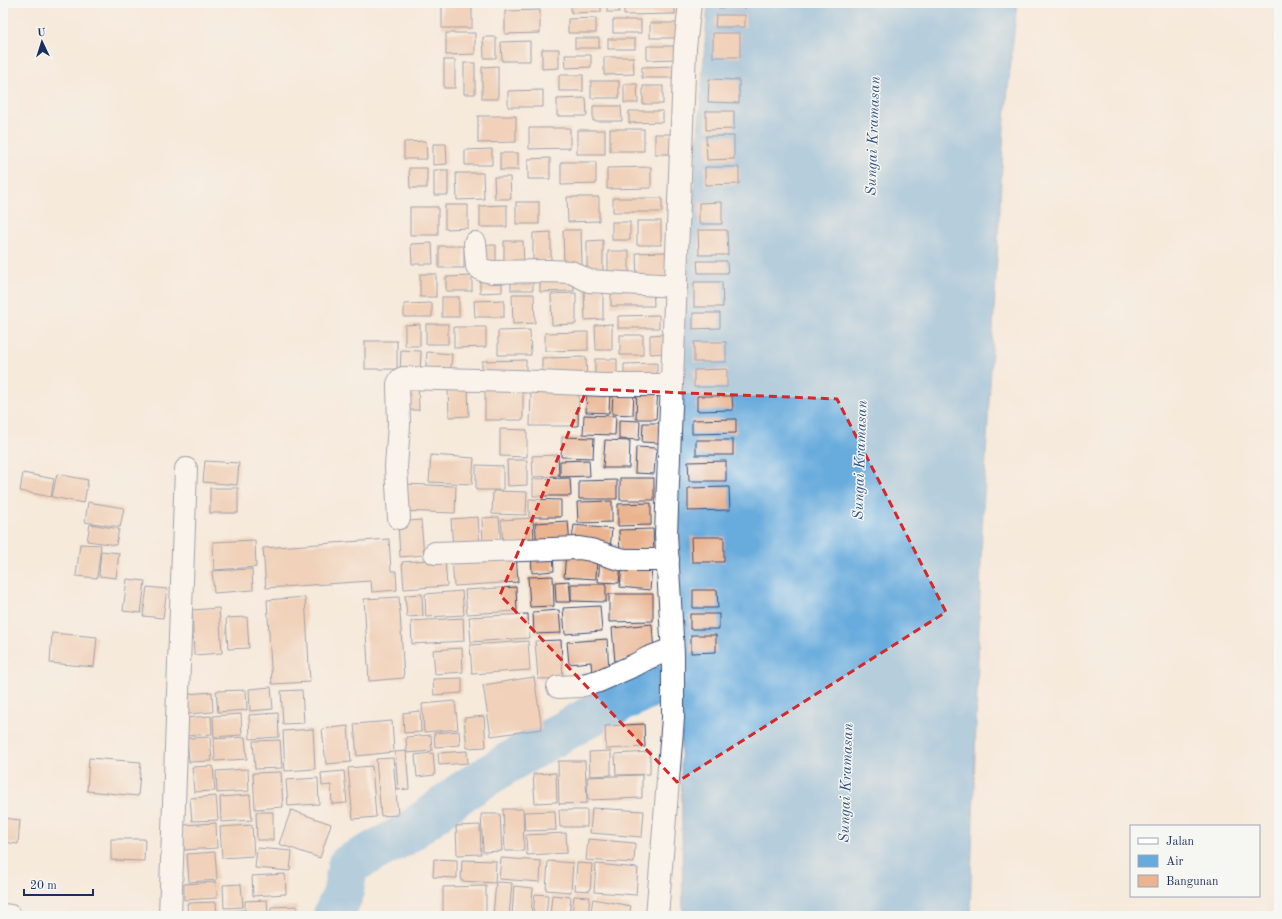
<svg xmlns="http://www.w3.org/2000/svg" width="1282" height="919" font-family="'Old Standard TT',serif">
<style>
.water{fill:#67abdd;stroke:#416d9e}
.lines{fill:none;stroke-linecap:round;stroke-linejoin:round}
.river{stroke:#67abdd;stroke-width:41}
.building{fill:#eab490}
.minor-casing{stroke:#3c4b71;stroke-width:24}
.minor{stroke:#fff;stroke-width:22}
.marked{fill:none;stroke:#d62828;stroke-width:3;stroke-dasharray:8 5;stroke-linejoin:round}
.labels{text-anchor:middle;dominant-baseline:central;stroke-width:3;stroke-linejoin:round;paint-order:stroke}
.water-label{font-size:15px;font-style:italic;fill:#325484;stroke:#f6f6f2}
</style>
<rect width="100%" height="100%" fill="#f6f6f2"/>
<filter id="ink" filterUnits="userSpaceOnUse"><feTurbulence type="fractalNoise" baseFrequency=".025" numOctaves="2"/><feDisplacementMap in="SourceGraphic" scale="8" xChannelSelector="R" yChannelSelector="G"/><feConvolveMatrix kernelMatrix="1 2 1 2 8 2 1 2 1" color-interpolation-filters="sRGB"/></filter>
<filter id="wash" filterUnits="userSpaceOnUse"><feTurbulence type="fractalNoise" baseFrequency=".012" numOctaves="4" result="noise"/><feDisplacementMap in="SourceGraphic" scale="16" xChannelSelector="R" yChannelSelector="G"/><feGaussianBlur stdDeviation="0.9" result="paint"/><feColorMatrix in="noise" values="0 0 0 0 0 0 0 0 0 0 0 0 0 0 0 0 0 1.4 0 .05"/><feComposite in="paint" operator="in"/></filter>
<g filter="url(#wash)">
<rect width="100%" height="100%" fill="#f5eadb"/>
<polygon class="water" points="708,3 1017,3 1004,129 982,531 970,916 683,916 677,418"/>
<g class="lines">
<polyline class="river" points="333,916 343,894 348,865 405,835 462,792 511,761 591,716 653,686 718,681"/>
</g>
<g id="blocks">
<g class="building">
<polygon points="532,3 550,3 550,4 532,5"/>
<polygon points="571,3 601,3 601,12 571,13"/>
<rect x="607" y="3" width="12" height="9"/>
<polygon points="624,3 675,3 675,14 624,15"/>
<rect x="719" y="3" width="27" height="5"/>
<rect x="442" y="4" width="30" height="24"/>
<polygon points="540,10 540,33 505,34 505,11"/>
<polygon points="716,15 745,15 745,27 715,27"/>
<polygon points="596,18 596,33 568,33 568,19"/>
<rect x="613" y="20" width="28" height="13"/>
<rect x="650" y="23" width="27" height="15"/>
<polygon points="446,33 475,33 475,54 446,55"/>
<rect x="713" y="33" width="27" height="24"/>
<polygon points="483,37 496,37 496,58 484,58"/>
<rect x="575" y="38" width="24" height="10"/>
<rect x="608" y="39" width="27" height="10"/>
<polygon points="530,41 530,61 502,61 501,42"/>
<polygon points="647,46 675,46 675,59 647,60"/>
<polygon points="542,49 559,49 559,68 542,69"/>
<polygon points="565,55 591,55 591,67 566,68"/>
<polygon points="604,57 633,57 634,74 604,75"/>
<rect x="444" y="60" width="11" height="28"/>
<rect x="464" y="63" width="11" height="31"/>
<polygon points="498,66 498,99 482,99 482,67"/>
<polygon points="674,66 674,78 642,78 642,67"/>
<rect x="559" y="75" width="24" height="16"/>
<polygon points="709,79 739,80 739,103 708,102"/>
<rect x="591" y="81" width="28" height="17"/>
<polygon points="624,84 637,84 638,103 624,103"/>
<rect x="643" y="86" width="20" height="18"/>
<polygon points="543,90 543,107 508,107 508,91"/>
<polygon points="586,98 587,116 557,116 557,99"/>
<polygon points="593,106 621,106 622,121 593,121"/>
<polygon points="629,111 663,111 663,122 629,123"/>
<polygon points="706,111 734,111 734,129 706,130"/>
<polygon points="478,116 516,116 516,142 478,143"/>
<polygon points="529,128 570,128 570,148 529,149"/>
<rect x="610" y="129" width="34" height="22"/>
<rect x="577" y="130" width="28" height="24"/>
<rect x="655" y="134" width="17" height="20"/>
<polygon points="706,136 734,136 734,159 707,160"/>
<polygon points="426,141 427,159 404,159 404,142"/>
<polygon points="433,144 446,144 447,164 433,165"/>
<polygon points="492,149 492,165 465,165 465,150"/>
<rect x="500" y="153" width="18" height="17"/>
<polygon points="550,158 550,179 528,179 528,159"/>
<polygon points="561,162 596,162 596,184 561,185"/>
<polygon points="651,167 651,188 607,189 607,168"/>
<polygon points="705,167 739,167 739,184 705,185"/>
<polygon points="409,168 427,168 427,188 410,188"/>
<rect x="434" y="170" width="14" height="25"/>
<polygon points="456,173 483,173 484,199 457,200"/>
<polygon points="494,177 510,177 511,199 495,199"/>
<polygon points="567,197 599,197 599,221 568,222"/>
<rect x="613" y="198" width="49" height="14"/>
<rect x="516" y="202" width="23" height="22"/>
<polygon points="722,202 722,224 699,224 699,203"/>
<polygon points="445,205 468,205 468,228 445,229"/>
<polygon points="507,205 507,227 480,227 480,206"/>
<rect x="410" y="207" width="28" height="28"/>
<rect x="637" y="221" width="24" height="24"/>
<rect x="612" y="222" width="18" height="18"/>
<polygon points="563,230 581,230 582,265 564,265"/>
<polygon points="698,230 727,230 728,255 699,255"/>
<polygon points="551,232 551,260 533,260 533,233"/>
<polygon points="603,240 603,274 587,274 587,241"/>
<polygon points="504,241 523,241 524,266 504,267"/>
<polygon points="432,243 433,264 412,264 411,244"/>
<polygon points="484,245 496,245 496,267 484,268"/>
<rect x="439" y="246" width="25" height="22"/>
<rect x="608" y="251" width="21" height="24"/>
<polygon points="666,252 666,279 637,280 636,253"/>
<polygon points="697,261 727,261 728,273 698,273"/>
<rect x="420" y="274" width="16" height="23"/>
<polygon points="480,275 502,275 502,292 480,293"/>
<polygon points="472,276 472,291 446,291 446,277"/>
<rect x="511" y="276" width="22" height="14"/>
<polygon points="540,276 574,276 574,291 540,292"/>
<polygon points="694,282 722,282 723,307 694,307"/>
<polygon points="653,286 654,306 611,306 611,287"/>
<polygon points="584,288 603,288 603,319 585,320"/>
<polygon points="576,293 576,324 552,325 551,294"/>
<polygon points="512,294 534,294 535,323 513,324"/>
<rect x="442" y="297" width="17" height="20"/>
<polygon points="504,300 504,317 475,317 474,301"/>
<polygon points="432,303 432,317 404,317 404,304"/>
<polygon points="693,313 720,313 720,328 693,329"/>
<polygon points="659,315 659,328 618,328 618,316"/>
<polygon points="420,324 420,346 405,346 405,325"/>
<rect x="426" y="324" width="22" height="20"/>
<polygon points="612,324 612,350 596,350 595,325"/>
<polygon points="454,327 486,327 486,347 454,348"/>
<polygon points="530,330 531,355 498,355 498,331"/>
<polygon points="588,332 588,350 545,351 545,333"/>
<polygon points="666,334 667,353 650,354 650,335"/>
<rect x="620" y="335" width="23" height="20"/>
<rect x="365" y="341" width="32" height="28"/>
<rect x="694" y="342" width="32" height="20"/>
<polygon points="401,350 421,351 420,375 400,374"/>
<polygon points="427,352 452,354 450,379 425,377"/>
<polygon points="586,357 587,381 542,381 542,358"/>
<rect x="595" y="359" width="22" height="25"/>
<polygon points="526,360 526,376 482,377 482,361"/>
<polygon points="657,363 657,382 624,382 624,364"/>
<polygon points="727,369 727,387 694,387 694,370"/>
<polygon points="418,381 419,410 404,410 403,382"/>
<rect x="485" y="386" width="38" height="34"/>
<polygon points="448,388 468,388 469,416 449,417"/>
<polygon points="531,388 579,389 578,426 530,426"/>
<polygon points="587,388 610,389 609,413 586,412"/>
<polygon points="637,389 658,390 656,419 636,419"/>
<polygon points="613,390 634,390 633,415 612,414"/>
<polygon points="697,396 732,396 733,410 697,411"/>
<polygon points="584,415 616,416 615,435 583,434"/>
<polygon points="736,419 736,433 692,434 692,420"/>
<polygon points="619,420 640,421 639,440 619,439"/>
<polygon points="643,423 660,423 659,443 642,442"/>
<polygon points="500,429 527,430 527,457 500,456"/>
<polygon points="562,437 594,438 593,458 561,457"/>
<polygon points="605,440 630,441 629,468 603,468"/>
<rect x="696" y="440" width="37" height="15"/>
<polygon points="636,447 656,448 654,474 635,473"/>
<polygon points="431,455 474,458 472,484 429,482"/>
<polygon points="558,455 559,476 533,477 532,456"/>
<polygon points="507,460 527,460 527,485 508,486"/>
<polygon points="589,460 590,476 560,477 560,461"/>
<polygon points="205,461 239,463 237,485 203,482"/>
<polygon points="726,461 726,481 689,481 688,462"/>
<polygon points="476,465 503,466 503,490 476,490"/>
<polygon points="23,473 54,479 51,497 20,491"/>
<polygon points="57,474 88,480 84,503 52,497"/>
<polygon points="570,478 571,496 533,496 533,479"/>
<rect x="620" y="478" width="34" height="22"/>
<polygon points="617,480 617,499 579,499 579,481"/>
<polygon points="402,484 456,486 455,513 400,511"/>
<polygon points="729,487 730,510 688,511 688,488"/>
<rect x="210" y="488" width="28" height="25"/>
<polygon points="493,491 527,492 526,515 492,514"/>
<polygon points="529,499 561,500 561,517 529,517"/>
<polygon points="612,501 612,522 578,523 577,502"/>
<polygon points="88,502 124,508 120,527 85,522"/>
<polygon points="651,503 651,525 618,526 618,504"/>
<polygon points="478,517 480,547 453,549 451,519"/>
<polygon points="499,517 501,545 483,546 482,518"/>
<polygon points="533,518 534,542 503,544 501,520"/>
<polygon points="421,520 424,555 400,557 398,522"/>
<polygon points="568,521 570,545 537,547 535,523"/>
<polygon points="90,524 119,529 116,545 87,541"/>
<polygon points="574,525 612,529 610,549 571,545"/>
<polygon points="653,529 654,555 620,556 619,530"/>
<polygon points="691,537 724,537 724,562 692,562"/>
<polygon points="389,539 391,571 396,571 397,590 372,592 371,581 266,588 263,548"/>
<polygon points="255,540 256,567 214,570 213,542"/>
<polygon points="80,544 101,545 97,578 76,576"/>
<polygon points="101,551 119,553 116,578 99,576"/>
<polygon points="553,551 554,571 532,573 531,552"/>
<polygon points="566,553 597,555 596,579 564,577"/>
<polygon points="516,554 518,582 454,586 452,558"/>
<polygon points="445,559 447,586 404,589 402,562"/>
<polygon points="600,561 621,563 619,583 598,582"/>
<polygon points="622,566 652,568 650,590 620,587"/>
<polygon points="252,569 253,590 214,593 212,571"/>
<polygon points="553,576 554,606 530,607 528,577"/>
<polygon points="127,579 145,581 141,613 123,611"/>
<polygon points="569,581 571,602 556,602 555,582"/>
<polygon points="571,584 606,584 606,602 571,601"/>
<polygon points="147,587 167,589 163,618 143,616"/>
<polygon points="516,587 517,611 467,614 465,590"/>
<polygon points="693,590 717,590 718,608 693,608"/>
<polygon points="462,591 464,615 426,617 425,594"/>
<polygon points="422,594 423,616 407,617 405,595"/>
<polygon points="609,594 653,594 653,621 609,622"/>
<polygon points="305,597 310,682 272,684 267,600"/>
<polygon points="399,597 404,678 369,681 364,599"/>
<polygon points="600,606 602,631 565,634 563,608"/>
<polygon points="219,608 222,653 194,655 192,610"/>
<polygon points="559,610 561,633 534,634 533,612"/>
<polygon points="528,614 529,638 471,642 469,617"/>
<rect x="690" y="614" width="29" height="15"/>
<polygon points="247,617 249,648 228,649 226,618"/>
<polygon points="463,618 464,641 412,644 411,621"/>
<polygon points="652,624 654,653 615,662 612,628"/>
<polygon points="52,633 97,637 94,667 50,663"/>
<polygon points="691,635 716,635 716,652 691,653"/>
<polygon points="607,639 609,671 592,673 591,662 569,664 567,642"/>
<polygon points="561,640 563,678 538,679 535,641"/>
<polygon points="528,641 530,670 472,674 470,645"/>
<polygon points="462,648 463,672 435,674 433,650"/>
<polygon points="534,677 542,729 491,736 483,685"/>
<polygon points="462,678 462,693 434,695 433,679"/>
<polygon points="271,687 273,709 250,711 249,689"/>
<polygon points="246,690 247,710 218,712 216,691"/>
<polygon points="302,690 304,723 283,724 281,691"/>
<polygon points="212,692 213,712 188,714 187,694"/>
<polygon points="455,701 458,729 424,732 422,704"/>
<polygon points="420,711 421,732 404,733 403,713"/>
<polygon points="278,713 279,737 250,739 249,715"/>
<polygon points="241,714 242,735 214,737 213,716"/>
<polygon points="211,716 212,734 184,736 183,718"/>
<polygon points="484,716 486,747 467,748 464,718"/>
<polygon points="392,721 394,752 357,756 354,724"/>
<polygon points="644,724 645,747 606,749 605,726"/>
<polygon points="348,726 351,762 326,764 322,729"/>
<polygon points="313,729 315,769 285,771 283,731"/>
<polygon points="459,731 460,745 435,747 434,733"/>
<polygon points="431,735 432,751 407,753 406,737"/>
<polygon points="210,737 212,761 189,762 187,738"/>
<polygon points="245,737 247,759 215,761 214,739"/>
<polygon points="280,740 282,768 255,769 253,741"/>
<polygon points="406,751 409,789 398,790 395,752"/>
<polygon points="467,751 468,763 439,765 438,753"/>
<polygon points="611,751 611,775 590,776 589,752"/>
<polygon points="650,752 650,774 616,775 615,754"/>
<polygon points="433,753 435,775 417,777 415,755"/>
<polygon points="89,758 141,762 138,796 87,791"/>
<polygon points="393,758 398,815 381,816 376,759"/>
<polygon points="558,761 585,761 587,803 559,804"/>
<polygon points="213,766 215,791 194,792 192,767"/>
<polygon points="372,766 376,817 353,819 348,768"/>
<polygon points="248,769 249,791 217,793 216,771"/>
<polygon points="344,771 347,803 332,804 331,785 322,786 321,773"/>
<polygon points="281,772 283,807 255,809 253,773"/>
<polygon points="556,773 557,802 535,803 533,774"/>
<polygon points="642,775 642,798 588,800 587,777"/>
<polygon points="318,778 319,804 288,806 286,780"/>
<polygon points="250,795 252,820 221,822 220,797"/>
<polygon points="216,796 218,820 192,821 190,798"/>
<polygon points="592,808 644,811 642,837 590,833"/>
<polygon points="503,809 523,809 524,851 505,851"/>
<polygon points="291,810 331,824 320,858 279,844"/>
<polygon points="559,810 587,810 587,827 560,827"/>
<polygon points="555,811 556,830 525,831 524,812"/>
<polygon points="256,812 273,812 273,840 257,840"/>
<polygon points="481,814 500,814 502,851 483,852"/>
<polygon points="3,818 20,820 18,844 3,842"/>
<polygon points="216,823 217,848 184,850 183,825"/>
<polygon points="252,825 254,856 222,858 220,827"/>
<polygon points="480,825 481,854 457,855 456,826"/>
<polygon points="566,833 567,853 527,855 526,835"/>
<polygon points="111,839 145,839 144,861 111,860"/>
<polygon points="588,839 635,843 634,863 586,860"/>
<polygon points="257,848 292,851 290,871 255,868"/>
<polygon points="215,852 217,880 189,882 187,854"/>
<polygon points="501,858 541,861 540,882 499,879"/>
<polygon points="434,859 457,860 457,878 433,877"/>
<polygon points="462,860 496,861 495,883 461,881"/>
<polygon points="548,861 573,863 571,892 546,890"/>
<polygon points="577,863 592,864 590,891 575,890"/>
<polygon points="596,864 638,868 636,895 594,892"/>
<polygon points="285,874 286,894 253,896 252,876"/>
<polygon points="216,882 217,898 184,900 184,884"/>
<polygon points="496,882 512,883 509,916 493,915"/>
<polygon points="241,884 243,907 224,908 223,885"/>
<polygon points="486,886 486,914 443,914 443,887"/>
<polygon points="514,886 533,888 531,916 512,916"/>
<polygon points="535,894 548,895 546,916 533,916"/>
<polygon points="552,895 571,897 569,916 550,916"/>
<polygon points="574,896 590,897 588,916 572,916"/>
<polygon points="593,899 631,906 629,916 590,916"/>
<polygon points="267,900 268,916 245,916 245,901"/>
<polygon points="216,902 217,916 188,916 187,903"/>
<polygon points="297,906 297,916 271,916 271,907"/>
<polygon points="244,910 244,916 222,916 222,912"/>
</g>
</g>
</g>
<g filter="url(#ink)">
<use href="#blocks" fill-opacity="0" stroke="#3c4b71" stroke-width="1"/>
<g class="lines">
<defs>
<g id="minor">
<polyline points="475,243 477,266 482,270 492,272 549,271 571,272 589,281 676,286"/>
<polyline points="399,518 396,467 399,425 398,384 400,380 403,378 517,381 603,385 672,385"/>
<polyline points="435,553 579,548 591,550 616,558 625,560 668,560"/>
<polyline points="558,687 579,686 599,681 635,665 648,658 672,649"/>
<polyline points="3,915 10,916"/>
<polyline points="170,916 186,469"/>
<polyline points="657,916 673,718 673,654 666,534 685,48 690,3"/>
</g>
</defs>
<use href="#minor" class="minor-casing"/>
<use href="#minor" class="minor"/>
</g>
</g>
<path d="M0 0H1282V919H0ZM 587,389 L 837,399 L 946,612 L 677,782 L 500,595 Z" fill="#f5eadb" fill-opacity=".55" fill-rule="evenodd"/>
<path class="marked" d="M 587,389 L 837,399 L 946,612 L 677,782 L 500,595 Z"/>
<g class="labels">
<g class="water-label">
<text transform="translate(874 136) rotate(-88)">Sungai Kramasan</text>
<text transform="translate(861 460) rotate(-88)">Sungai Kramasan</text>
<text transform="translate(847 783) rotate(-88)">Sungai Kramasan</text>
</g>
</g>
<rect width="1282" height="919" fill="none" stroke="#f6f6f2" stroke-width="16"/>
<rect x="1130" y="825" width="130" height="72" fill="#f6f6f2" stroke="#9ea6b7"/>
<rect x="1138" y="838" width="20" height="6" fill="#ffffff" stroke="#9ea6b7"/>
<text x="1166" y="845" font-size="12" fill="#1b2f5e">Jalan</text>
<rect x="1138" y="855" width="20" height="12" fill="#67abdd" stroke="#9ea6b7"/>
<text x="1166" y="865" font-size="12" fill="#1b2f5e">Air</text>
<rect x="1138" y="875" width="20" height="12" fill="#eab490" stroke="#9ea6b7"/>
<text x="1166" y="885" font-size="12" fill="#1b2f5e">Bangunan</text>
<g transform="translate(42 42) rotate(356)" stroke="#f6f6f2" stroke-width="3" paint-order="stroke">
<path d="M0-3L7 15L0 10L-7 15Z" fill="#1b2f5e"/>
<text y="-6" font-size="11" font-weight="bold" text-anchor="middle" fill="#1b2f5e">U</text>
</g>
<path d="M24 889v6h69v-6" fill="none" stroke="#1b2f5e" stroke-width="2"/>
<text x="30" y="889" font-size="12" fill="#1b2f5e" stroke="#f6f6f2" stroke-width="3" paint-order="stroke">20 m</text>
</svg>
